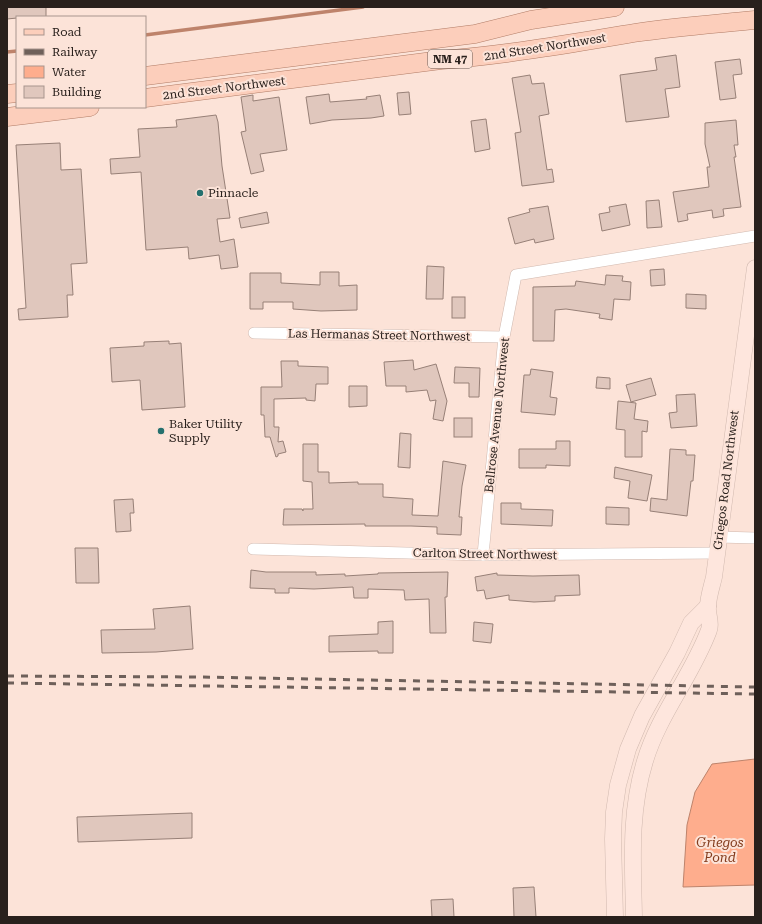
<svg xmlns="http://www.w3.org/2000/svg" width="762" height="924" font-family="'Roboto Serif',serif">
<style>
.water{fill:#fead8d;stroke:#be836b}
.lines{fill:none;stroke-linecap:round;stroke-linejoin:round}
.stream{stroke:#be836b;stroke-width:3.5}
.building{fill:#e0c7bd;stroke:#978077}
.street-casing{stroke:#d1b9af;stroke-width:12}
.secondary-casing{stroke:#d1b9af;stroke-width:17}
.primary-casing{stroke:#b17c66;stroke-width:19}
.street{stroke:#fff;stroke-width:11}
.secondary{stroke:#fee6dd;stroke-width:16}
.primary{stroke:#fccebb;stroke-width:18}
.rail{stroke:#6e605a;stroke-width:3;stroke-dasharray:7 7;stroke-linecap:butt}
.poi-dot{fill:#25706e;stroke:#fce3d8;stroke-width:1.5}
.labels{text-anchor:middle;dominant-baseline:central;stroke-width:4;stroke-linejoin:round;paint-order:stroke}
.shield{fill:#fce3d8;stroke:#685a54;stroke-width:1}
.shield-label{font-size:11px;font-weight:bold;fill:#29201c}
.street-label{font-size:12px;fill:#29201c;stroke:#fce3d8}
.poi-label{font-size:12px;fill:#29201c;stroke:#fce3d8;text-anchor:start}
.water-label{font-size:13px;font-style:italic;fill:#843c1d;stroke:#fce3d8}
</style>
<rect width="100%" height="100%" fill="#fce3d8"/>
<polygon class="water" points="755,759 755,885 683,887 687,825 695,792 712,764"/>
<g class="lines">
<g class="stream">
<polyline points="145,35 363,7"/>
<polyline points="7,52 17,51"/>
</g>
</g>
<g class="building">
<polygon points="7,7 46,7 46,17 17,17 17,18 7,19"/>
<polygon points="676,55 680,87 665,89 669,117 626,122 620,75 657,70 655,58"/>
<polygon points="740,59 742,74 733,75 736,98 720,100 715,62"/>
<polygon points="530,75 532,84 544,83 549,114 539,116 547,170 552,169 554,182 522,186 515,133 521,132 512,78"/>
<polygon points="409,92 411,114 399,115 397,93"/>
<polygon points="329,94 330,102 367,99 366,97 380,95 384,116 371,118 332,120 310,124 306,97"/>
<polygon points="253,95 253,101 279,97 287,150 260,154 264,171 251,174 241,132 246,131 241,97"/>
<polygon points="216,115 218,122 222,166 230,218 217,219 220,242 234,239 238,267 221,269 219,255 189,259 188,247 146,250 141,172 111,174 110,159 140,157 138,129 177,127 176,120"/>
<polygon points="486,119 490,149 475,152 471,121"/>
<polygon points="736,120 738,145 734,145 736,157 734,157 741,207 723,209 724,216 713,218 712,210 687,214 688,220 678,222 673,192 709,187 707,167 710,167 705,144 705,123"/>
<polygon points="60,143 61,170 81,169 87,263 71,264 73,295 67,295 68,317 19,320 18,309 26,308 16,145"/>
<polygon points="659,200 662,227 647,228 646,201"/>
<polygon points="626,204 630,225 602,231 599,214 610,212 609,207"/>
<polygon points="548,206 554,239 535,243 534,239 515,244 508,218 530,212 529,209"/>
<polygon points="267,212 269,223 241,228 239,218"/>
<polygon points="427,266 444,267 443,299 426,299"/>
<polygon points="664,269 665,285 651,286 650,270"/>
<polygon points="320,272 339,272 339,286 357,285 357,310 321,311 293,309 293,302 263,302 263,309 250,309 250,273 281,273 281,283 320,285"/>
<polygon points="606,275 623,276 622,281 631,282 630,300 614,299 612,320 599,318 600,314 566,309 555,310 554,341 533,341 533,287 575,286 576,281 605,285"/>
<polygon points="686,294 706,295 706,309 686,308"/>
<rect x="452" y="297" width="13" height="21"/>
<polygon points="169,341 169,344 181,343 185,407 142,410 140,380 112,382 110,348 144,346 144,342"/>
<polygon points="413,360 414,370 436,364 447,401 443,421 433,419 436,400 430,401 427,390 406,392 406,386 386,386 384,362"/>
<polygon points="281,361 298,361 298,366 328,367 328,384 316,384 315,401 306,400 306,398 274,399 274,427 279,427 278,442 283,441 286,452 278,454 278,456 276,457 270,437 265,437 264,415 261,415 261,387 282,387"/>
<polygon points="455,367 480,368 479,397 469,397 469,383 454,383"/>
<polygon points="531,369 553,372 550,397 557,398 555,415 521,412 524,375 530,375"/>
<polygon points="597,377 610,378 610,389 596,388"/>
<polygon points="651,378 656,395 631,402 626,385"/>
<polygon points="349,386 367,386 367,406 349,407"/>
<polygon points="695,394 697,426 671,428 669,413 677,412 676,395"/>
<polygon points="618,401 636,403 634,419 648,421 647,432 642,431 642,457 625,457 625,430 616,429"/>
<rect x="454" y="418" width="18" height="19"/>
<polygon points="400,433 411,434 410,468 398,467"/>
<polygon points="556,441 570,441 570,466 546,465 546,468 519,468 519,449 556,449"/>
<polygon points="303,444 318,444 318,472 329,472 329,483 358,482 358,484 383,484 383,497 413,499 412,515 438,516 443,461 466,465 462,486 459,517 462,517 461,535 437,534 437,527 411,526 365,526 365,524 283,525 284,509 302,509 303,511 303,509 313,509 312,482 303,481"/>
<polygon points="670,449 686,450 686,455 695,455 693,481 691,481 687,516 650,511 651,498 667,500"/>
<polygon points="615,467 652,475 647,501 628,498 630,481 614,478"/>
<polygon points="133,499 134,513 130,513 131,531 116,532 114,500"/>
<polygon points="501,503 521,503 521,509 553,510 552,526 501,524"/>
<polygon points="606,507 629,508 629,525 606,524"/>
<polygon points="75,548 98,548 99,583 76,583"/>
<polygon points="251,570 266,572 316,572 316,575 345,574 345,576 378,574 378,573 448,572 447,597 445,597 446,633 430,633 429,599 405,600 404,590 368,589 368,598 354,598 353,587 314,589 289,588 289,593 275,593 275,589 250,588"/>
<polygon points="497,573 497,575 533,576 579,575 580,595 555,596 555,601 534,602 509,600 509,595 486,599 484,590 477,591 475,577"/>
<polygon points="190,606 193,649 156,652 102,653 101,630 155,629 153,609"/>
<polygon points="393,621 393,653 378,653 378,651 329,652 329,636 378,634 378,622"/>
<polygon points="474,622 493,624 491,643 473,641"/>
<polygon points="192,813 192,838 78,842 77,817"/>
<polygon points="534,887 536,917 514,917 513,888"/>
<polygon points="453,899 454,917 432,917 431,900"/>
</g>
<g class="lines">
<defs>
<g id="street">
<polyline points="254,333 504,337"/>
<polyline points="718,537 755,538"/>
<polyline points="253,549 483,555 717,553"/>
<polyline points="483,555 504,337 516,275 755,236"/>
</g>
<g id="secondary">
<polyline points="615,917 613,839 614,812 618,785 628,749 642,716 677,653 691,623 708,606"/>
<path d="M 634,917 C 633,863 629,813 645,761 C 659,714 692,676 709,630 C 712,623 707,614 708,607 C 708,597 712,586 714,577 L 755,268"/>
</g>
<g id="primary">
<polyline points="145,76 475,34 531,20 615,7"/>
<polyline points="7,94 17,93"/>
<path d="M 145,98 L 441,60 C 506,55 569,44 634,33 C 674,27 715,24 755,20"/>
<polyline points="7,117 90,107"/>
</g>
</defs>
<use href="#street" class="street-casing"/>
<use href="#secondary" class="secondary-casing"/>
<use href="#primary" class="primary-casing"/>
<use href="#street" class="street"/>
<use href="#secondary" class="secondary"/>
<use href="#primary" class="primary"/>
<g class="rail">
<polyline points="7,676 203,677 755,687"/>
<polyline points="7,683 755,694"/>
</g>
</g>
<g class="poi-dot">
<circle cx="200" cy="193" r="4"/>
<circle cx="161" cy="431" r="4"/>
</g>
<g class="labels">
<rect class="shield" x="428" y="50" width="44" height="18" rx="3"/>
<g class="shield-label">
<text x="450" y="59">NM 47</text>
</g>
<g class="street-label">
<text transform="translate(545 47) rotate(-9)">2nd Street Northwest</text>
<text transform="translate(224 88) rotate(-7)">2nd Street Northwest</text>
<text transform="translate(379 335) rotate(1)">Las Hermanas Street Northwest</text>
<text transform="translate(497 415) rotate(-84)">Bellrose Avenue Northwest</text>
<text transform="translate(726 480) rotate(-83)">Griegos Road Northwest</text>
<text transform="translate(485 554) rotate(1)">Carlton Street Northwest</text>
</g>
<g class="poi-label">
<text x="208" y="193">Pinnacle</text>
<text x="169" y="424">Baker Utility<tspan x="169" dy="14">Supply</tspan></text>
</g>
<g class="water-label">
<text x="720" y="842">Griegos<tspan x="720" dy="15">Pond</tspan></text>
</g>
</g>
<rect width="762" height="924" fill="none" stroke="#29201c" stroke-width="16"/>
<rect x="16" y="16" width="130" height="92" fill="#fce3d8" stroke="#a8958d"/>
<rect x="24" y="29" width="20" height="6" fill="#fccebb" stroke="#a8958d"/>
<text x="52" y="36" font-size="12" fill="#29201c">Road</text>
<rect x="24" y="49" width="20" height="6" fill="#6e605a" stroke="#a8958d"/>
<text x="52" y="56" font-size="12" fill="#29201c">Railway</text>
<rect x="24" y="66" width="20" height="12" fill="#fead8d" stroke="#a8958d"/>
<text x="52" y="76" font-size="12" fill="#29201c">Water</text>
<rect x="24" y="86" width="20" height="12" fill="#e0c7bd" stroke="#a8958d"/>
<text x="52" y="96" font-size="12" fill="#29201c">Building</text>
</svg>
